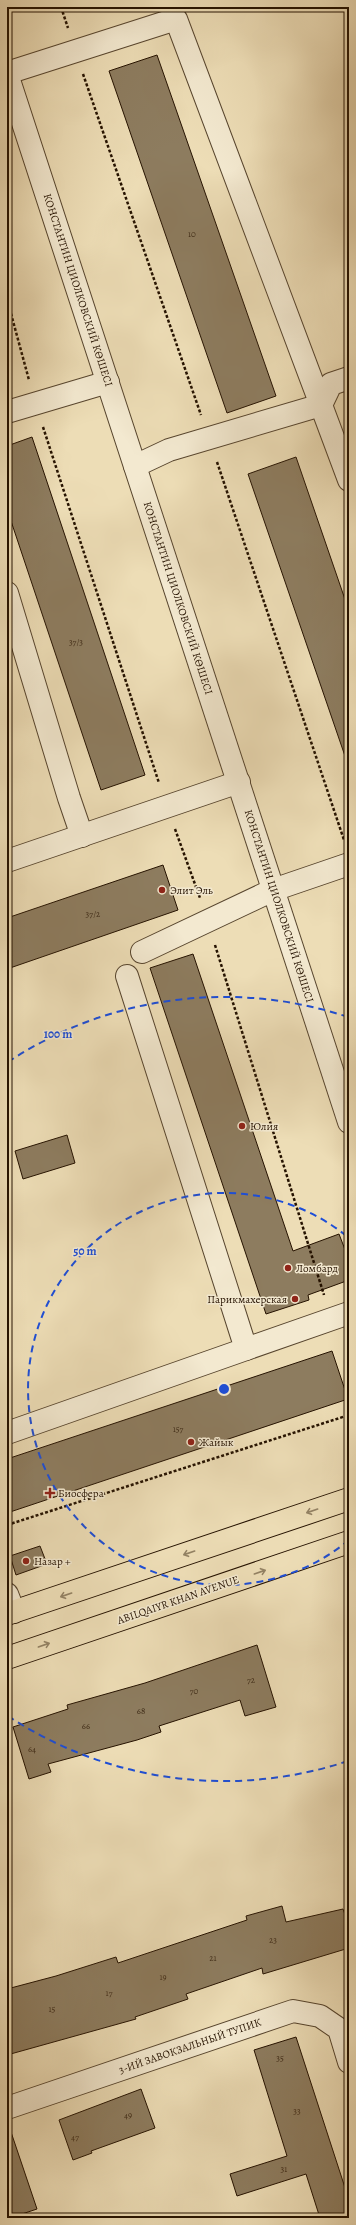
<svg xmlns="http://www.w3.org/2000/svg" width="356" height="2225" font-family="Alegreya,serif">
<style>
.building{fill:#8d7c5f;stroke:#251200}
.lines{fill:none;stroke-linecap:round;stroke-linejoin:round}
.minor-casing{stroke:#57452e;stroke-width:24}
.major-casing{stroke:#251200;stroke-width:24}
.path{stroke:#251200;stroke-width:2.5;stroke-dasharray:3 2;stroke-linecap:butt}
.minor{stroke:#f3e9d0;stroke-width:22}
.major{stroke:#edddb6;stroke-width:22}
.oneway{stroke:#938264}
.ring{fill:none;stroke:#1d4ed8;stroke-width:2;stroke-dasharray:7 5}
.poi-dot{fill:#8f2418;stroke:#f3e9d0;stroke-width:1.5}
.labels{text-anchor:middle;dominant-baseline:central;stroke-width:3;stroke-linejoin:round;paint-order:stroke}
.number-label{font-size:9px;fill:#3f2c18}
.street-label{font-size:11px;fill:#251200;stroke:#f3e9d0}
.poi-label{font-size:11px;fill:#251200;stroke:#f3e9d0;text-anchor:start}
.centre{fill:#1d4ed8;stroke:#f3e9d0;stroke-width:2}
.ring-label{font-size:12px;text-anchor:middle;font-weight:bold;fill:#1d4ed8;stroke:#f3e9d0;stroke-width:3;stroke-linejoin:round;paint-order:stroke}
</style>
<rect width="100%" height="100%" fill="#edddb6"/>
<filter id="stains"><feTurbulence type="fractalNoise" baseFrequency=".005" numOctaves="4"/><feColorMatrix values="0 0 0 0 .2 0 0 0 0 .09 0 0 0 0 .02 0 0 0 .5 -.17"/></filter>
<radialGradient id="worn" r=".72"><stop offset=".6" stop-color="#630" stop-opacity="0"/><stop offset="1" stop-color="#630" stop-opacity=".3"/></radialGradient>
<g class="building">
<polygon points="157,55 276,396 227,413 109,71"/>
<polygon points="32,437 145,775 101,790 7,509 7,446"/>
<polygon points="296,457 349,611 349,758 346,759 248,474"/>
<polygon points="163,865 178,910 7,969 7,918"/>
<polygon points="193,954 293,1251 339,1234 349,1260 349,1280 308,1295 309,1300 266,1314 150,968"/>
<polygon points="67,1135 75,1163 23,1179 15,1151"/>
<polygon points="332,1351 348,1399 7,1513 7,1459"/>
<polygon points="40,1546 47,1564 16,1575 10,1556"/>
<polygon points="257,1645 276,1707 245,1716 240,1700 159,1726 161,1732 137,1740 48,1764 51,1772 29,1779 13,1727 68,1709 67,1705 145,1683"/>
<polygon points="282,1906 286,1922 343,1909 349,1926 349,1948 263,1974 262,1968 186,1994 188,1999 135,2017 136,2019 7,2055 7,1989 56,1976 116,1957 118,1963 247,1920 246,1916"/>
<polygon points="296,2037 349,2200 349,2218 320,2218 306,2174 237,2196 230,2174 287,2156 254,2050"/>
<polygon points="141,2089 155,2128 91,2151 92,2153 73,2160 59,2120"/>
<polygon points="7,2132 11,2132 37,2209 10,2218 7,2218"/>
</g>
<g class="lines">
<defs>
<g id="minor">
<polyline points="7,73 176,19 321,405"/>
<polyline points="7,74 349,1122"/>
<polyline points="321,405 331,384 349,378"/>
<polyline points="7,412 108,382"/>
<polyline points="135,466 169,450 321,405 349,480"/>
<polyline points="7,593 69,798 82,836"/>
<polyline points="7,861 239,782"/>
<polyline points="142,952 273,890 349,864"/>
<polyline points="246,1349 349,1313"/>
<polyline points="7,1433 246,1349 127,976"/>
<polyline points="7,1594 14,1612"/>
<polyline points="7,2108 293,2011 320,2016 339,2029 349,2062"/>
</g>
<g id="major">
<polyline points="7,1614 349,1499"/>
<polyline points="7,1658 349,1542"/>
</g>
</defs>
<use href="#minor" class="minor-casing"/>
<use href="#major" class="major-casing"/>
<g class="path">
<polyline points="61,7 68,28"/>
<polyline points="83,74 201,415"/>
<polyline points="7,299 29,380"/>
<polyline points="43,427 159,783"/>
<polyline points="217,462 344,840"/>
<polyline points="175,829 200,898"/>
<polyline points="215,945 324,1295"/>
<polyline points="7,1525 349,1415"/>
</g>
<use href="#minor" class="minor"/>
<use href="#major" class="major"/>
</g>
<defs><path id="oneway-shaft" d="M-6 0H5M1.5-3L5.5 0L1.5 3" fill="none" stroke-width="1.6" stroke-linecap="round" stroke-linejoin="round"/></defs>
<g class="oneway">
<use href="#oneway-shaft" transform="translate(312 1511) rotate(161)"/>
<use href="#oneway-shaft" transform="translate(189 1553) rotate(161)"/>
<use href="#oneway-shaft" transform="translate(260 1572) rotate(-19)"/>
<use href="#oneway-shaft" transform="translate(66 1595) rotate(161)"/>
<use href="#oneway-shaft" transform="translate(44 1645) rotate(-19)"/>
</g>
<g class="ring">
<path d="M349 1540A196 196 0 1 1 349 1238"/>
<path d="M348 1761A392 392 0 0 1 8 1716M8 1062A392 392 0 0 1 348 1017"/>
</g>
<g class="poi-dot">
<circle cx="162" cy="890" r="4"/>
<circle cx="242" cy="1126" r="4"/>
<circle cx="288" cy="1268" r="4"/>
<circle cx="295" cy="1299" r="4"/>
<circle cx="191" cy="1442" r="4"/>
<path d="M48 1487h4v4h4v4h-4v4h-4v-4h-4v-4h4z"/>
<circle cx="26" cy="1561" r="4"/>
</g>
<g class="labels">
<g class="number-label">
<text x="192" y="234">10</text>
<text x="76" y="642">37/3</text>
<text x="93" y="914">37/2</text>
<text x="178" y="1429">157</text>
<text x="251" y="1680">72</text>
<text x="194" y="1691">70</text>
<text x="141" y="1711">68</text>
<text x="86" y="1726">66</text>
<text x="32" y="1749">64</text>
<text x="273" y="1940">23</text>
<text x="213" y="1958">21</text>
<text x="163" y="1977">19</text>
<text x="109" y="1993">17</text>
<text x="52" y="2009">15</text>
<text x="280" y="2058">35</text>
<text x="297" y="2111">33</text>
<text x="128" y="2115">49</text>
<text x="75" y="2137">47</text>
<text x="284" y="2169">31</text>
</g>
<g class="street-label">
<text transform="translate(78 290) rotate(72)">КОНСТАНТИН ЦИОЛКОВСКИЙ КӨШЕСІ</text>
<text transform="translate(178 598) rotate(72)">КОНСТАНТИН ЦИОЛКОВСКИЙ КӨШЕСІ</text>
<text transform="translate(279 906) rotate(72)">КОНСТАНТИН ЦИОЛКОВСКИЙ КӨШЕСІ</text>
<text transform="translate(178 1600) rotate(-19)">ABILQAIYR KHAN AVENUE</text>
<text transform="translate(190 2046) rotate(-19)">3-ИЙ ЗАВОКЗАЛЬНЫЙ ТУПИК</text>
</g>
<g class="poi-label">
<text x="170" y="890">Элит Эль</text>
<text x="250" y="1126">Юлия</text>
<text x="296" y="1268">Ломбард</text>
<text x="287" y="1299" text-anchor="end">Парикмахерская</text>
<text x="199" y="1442">Жайык</text>
<text x="58" y="1493">Биосфера</text>
<text x="34" y="1561">Назар +</text>
</g>
</g>
<circle cx="224" cy="1389" r="6" class="centre"/>
<g class="ring-label">
<text x="58" y="1038">100 m</text>
<text x="85" y="1255">50 m</text>
</g>
<rect width="356" height="2225" fill="none" stroke="#edddb6" stroke-width="24"/>
<rect x="8" y="8" width="340" height="2209" fill="none" stroke="#251200" stroke-width="2"/>
<rect x="12" y="12" width="332" height="2201" fill="none" stroke="#251200"/>
<rect width="100%" height="100%" filter="url(#stains)"/>
<rect width="100%" height="100%" fill="url(#worn)"/>
</svg>
